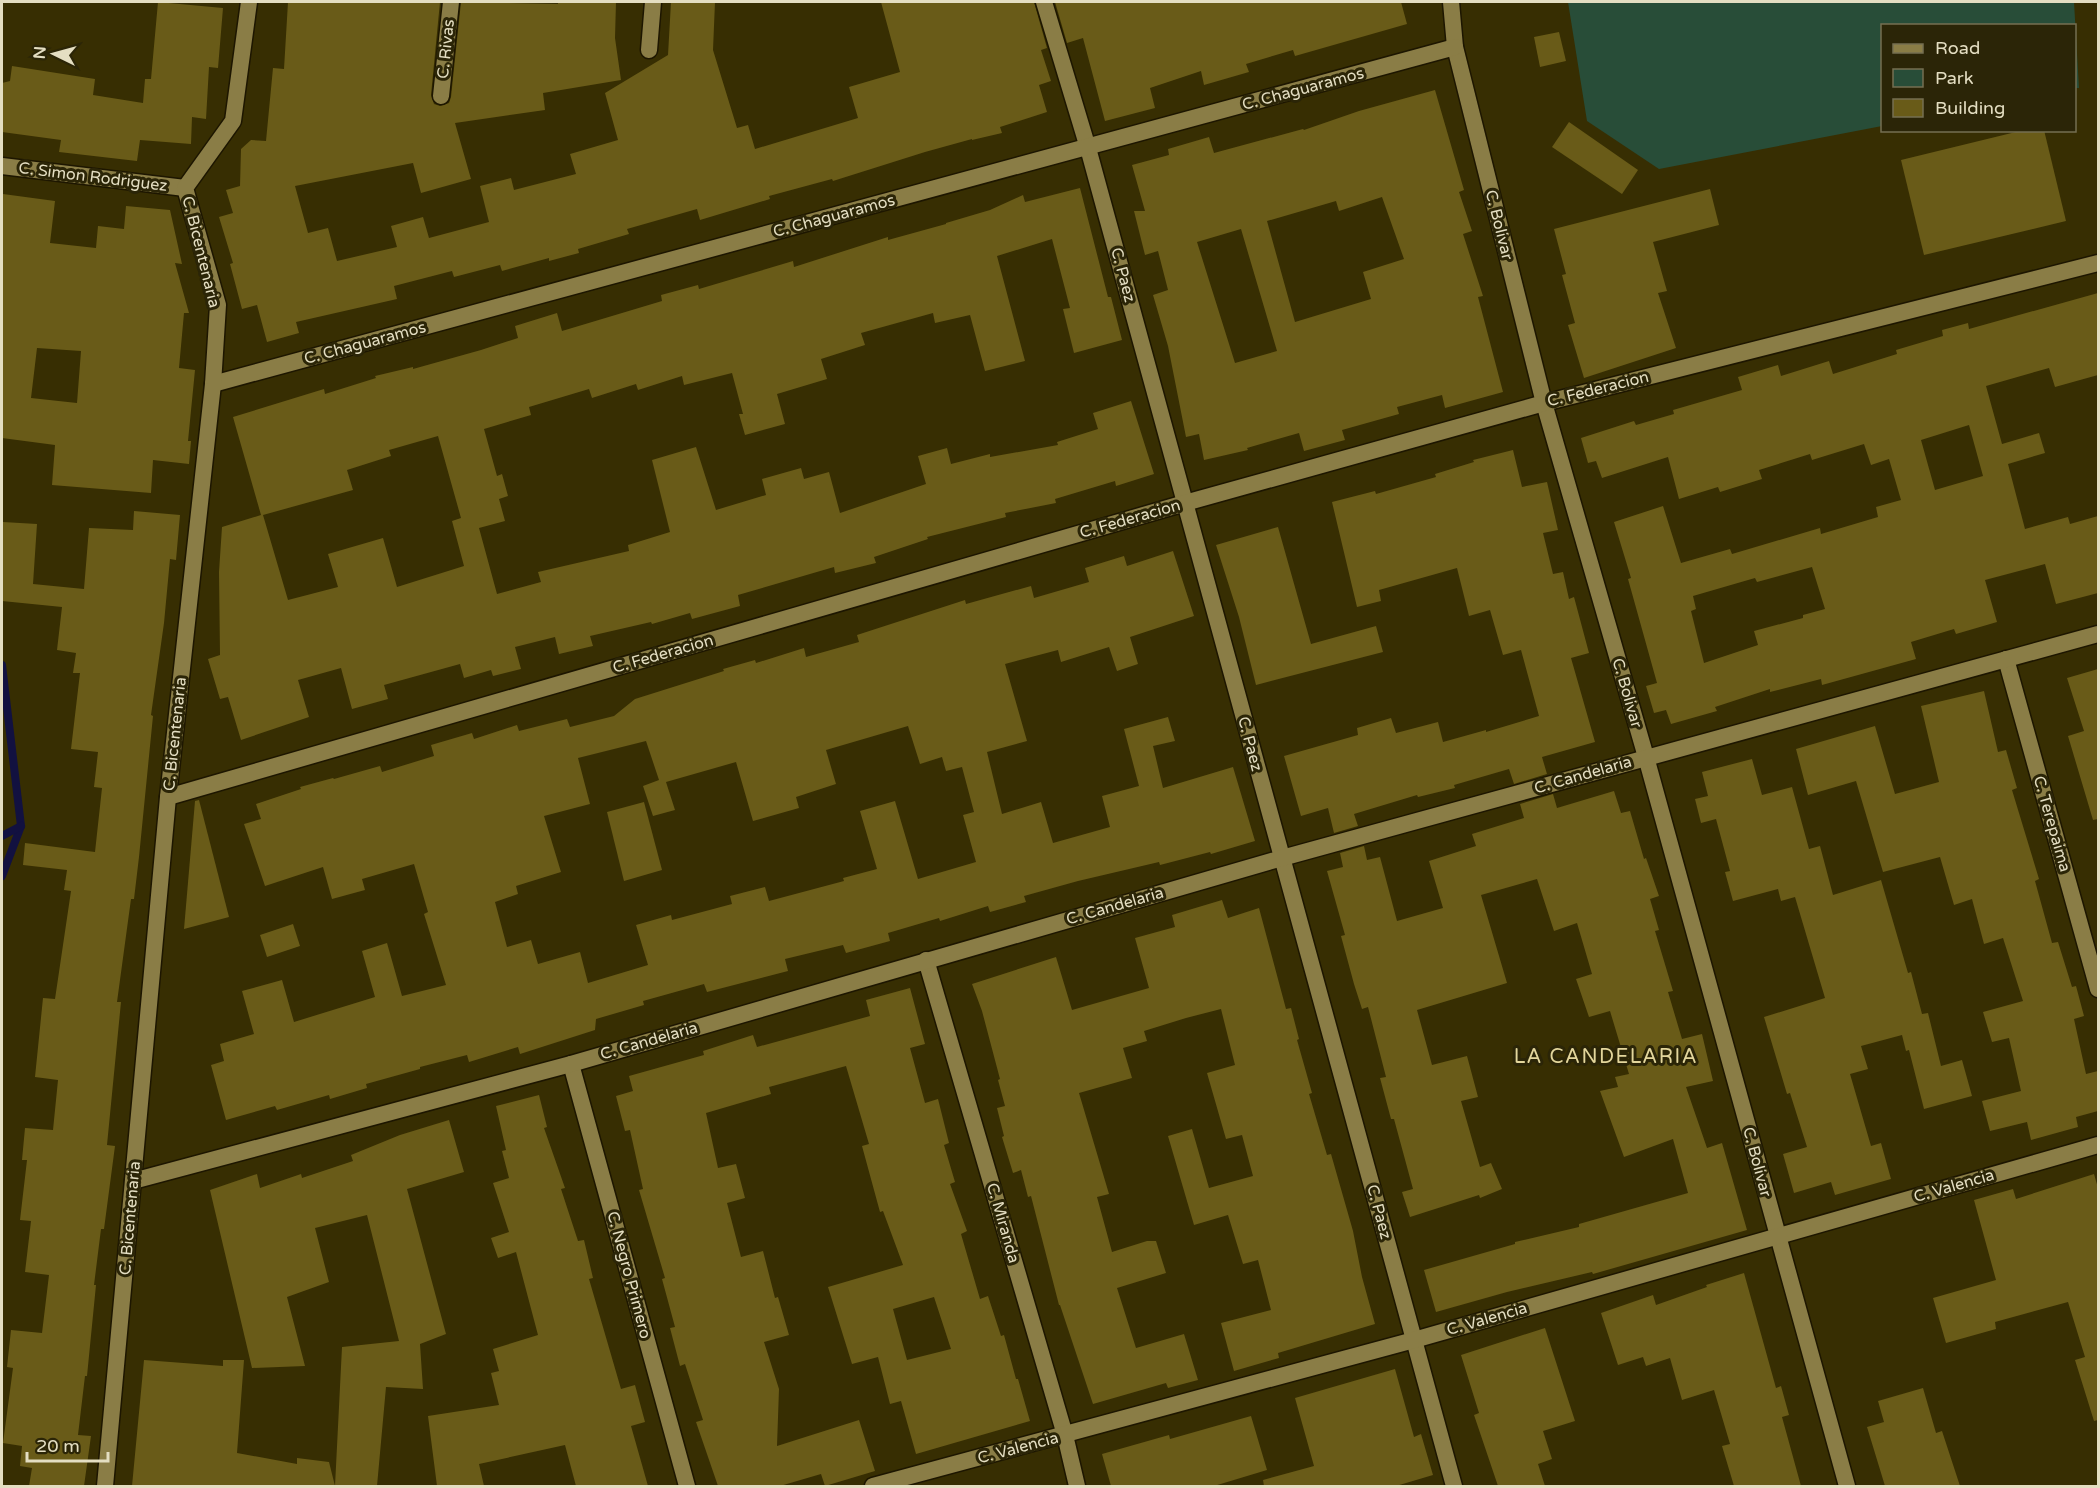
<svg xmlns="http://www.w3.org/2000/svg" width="2100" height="1488" font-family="'Varela Round',sans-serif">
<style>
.green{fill:#284d38}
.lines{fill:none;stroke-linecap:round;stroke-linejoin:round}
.stream{stroke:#121140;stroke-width:8}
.building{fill:#695b18;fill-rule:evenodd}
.minor-casing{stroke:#1d1600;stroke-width:19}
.minor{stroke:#8a7d46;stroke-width:16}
.labels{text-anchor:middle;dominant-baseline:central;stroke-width:6;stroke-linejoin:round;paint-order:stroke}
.street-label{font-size:16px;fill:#e4dec2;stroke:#2b2507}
.quarter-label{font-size:20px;letter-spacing:1.5px;fill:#e3d69c;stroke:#2b2507}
</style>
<rect width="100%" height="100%" fill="#372e02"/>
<polygon class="green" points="1568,2 2074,2 2079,88 2075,88 2074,26 1882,26 1882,126 1659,169 1587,121"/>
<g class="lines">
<g class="stream">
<polyline points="2,665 21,826 2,876"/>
<polyline points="2,836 21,826"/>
</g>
</g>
<g class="building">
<polygon points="158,2 223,8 218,68 209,67 206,119 192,117 191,144 140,140 137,161 59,152 61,140 2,132 2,83 10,81 12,66 95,79 93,95 143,103 145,79 151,79"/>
<polygon points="288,2 440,2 431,95 434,104 440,106 449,103 451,97 461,2 558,4 558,2 616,2 615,38 621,80 543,93 545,110 455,123 471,179 421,193 413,163 295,186 308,233 328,228 337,261 397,247 391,226 423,217 429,238 489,222 480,186 511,178 514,190 576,174 570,154 618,140 605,93 668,55 671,2 715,2 713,50 737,128 748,125 755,149 858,118 849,87 900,72 881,2 1034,2 1047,48 1041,50 1051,81 1039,85 1047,112 1000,127 1002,133 972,140 972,139 925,152 833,181 832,179 769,196 770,199 700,220 697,209 627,229 629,234 578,249 579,253 549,261 549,258 502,271 500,265 454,277 452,271 394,286 397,299 296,322 299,333 267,342 257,305 242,309 230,264 233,263 219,217 233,213 226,190 240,186 241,149 251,140 266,141 273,68 284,69"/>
<polygon points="1055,2 1401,2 1407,24 1295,56 1293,50 1246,64 1249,72 1204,85 1201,71 1150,88 1155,108 1105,121 1083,38 1067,43"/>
<polygon points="1559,32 1566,61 1540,67 1534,37"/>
<path d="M 1435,90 L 1464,190 L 1459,192 L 1472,231 L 1463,234 L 1483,296 L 1478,297 L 1503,392 L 1445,408 L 1442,395 L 1397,407 L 1399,414 L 1342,430 L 1345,440 L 1304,451 L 1299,433 L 1247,448 L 1248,450 L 1204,460 L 1199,434 L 1186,437 L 1168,346 L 1153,295 L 1168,290 L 1158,251 L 1145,255 L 1134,211 L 1145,211 L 1132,165 L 1169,155 L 1168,149 L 1209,137 L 1214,153 L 1303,129 L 1304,130 L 1359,111 ZM 1382,197 L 1404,259 L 1363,272 L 1371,299 L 1295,322 L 1267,221 L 1336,201 L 1339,211 ZM 1241,229 L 1277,351 L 1235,363 L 1197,242 Z"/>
<polygon points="1569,122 1638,170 1622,194 1552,147"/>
<polygon points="2024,130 2044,130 2066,221 1924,255 1901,160"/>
<path d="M 1080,188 L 1108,297 L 1111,297 L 1122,340 L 1074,353 L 1063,309 L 1070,308 L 1052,239 L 997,256 L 1025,361 L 985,371 L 970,315 L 935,323 L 933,313 L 861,333 L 865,345 L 821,359 L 827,379 L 777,394 L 785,424 L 745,435 L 739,414 L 743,414 L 732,373 L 684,385 L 682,376 L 638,390 L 636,384 L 592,398 L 589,389 L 529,407 L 531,415 L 484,429 L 497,476 L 502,474 L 508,496 L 499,499 L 505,521 L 479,528 L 497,594 L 541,582 L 538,572 L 629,551 L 628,545 L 670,532 L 652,460 L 696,447 L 716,510 L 766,495 L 762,479 L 801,468 L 804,479 L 829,472 L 840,513 L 926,484 L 918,456 L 947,448 L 951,464 L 990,454 L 990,457 L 1058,445 L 1057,442 L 1098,429 L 1093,413 L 1131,401 L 1154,474 L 1116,486 L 1115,481 L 1055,499 L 1056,503 L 1005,513 L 1006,517 L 927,537 L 928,539 L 874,557 L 876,563 L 835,573 L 834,567 L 738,595 L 740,606 L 692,619 L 690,613 L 652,624 L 651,622 L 590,636 L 593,646 L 559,654 L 555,637 L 515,647 L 521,669 L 493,676 L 491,670 L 464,678 L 460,664 L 384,685 L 388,699 L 352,709 L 341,668 L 298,680 L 309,717 L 241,740 L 228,697 L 220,699 L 208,659 L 220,655 L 219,572 L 222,527 L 261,515 L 233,417 L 324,389 L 325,394 L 376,378 L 375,376 L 413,367 L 413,369 L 481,350 L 518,338 L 515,326 L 557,313 L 562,331 L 662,301 L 661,295 L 698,285 L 699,289 L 793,261 L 794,267 L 888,237 L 888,240 L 946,224 L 946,223 L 990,210 L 1023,195 L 1025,202 ZM 438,436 L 461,518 L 452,521 L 464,566 L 397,587 L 383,538 L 328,554 L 338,587 L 288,600 L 263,515 L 353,490 L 347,470 L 391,456 L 389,450 Z"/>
<polygon points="1710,189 1719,225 1653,242 1667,291 1658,293 1676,348 1584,378 1568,325 1575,323 1562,275 1566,274 1554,229"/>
<path d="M 3,194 L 55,201 L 50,243 L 96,248 L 98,226 L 124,229 L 126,206 L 170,210 L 182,264 L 175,263 L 189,313 L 184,313 L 179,368 L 195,370 L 188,441 L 191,441 L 189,464 L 153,460 L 151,493 L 52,485 L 55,445 L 2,438 L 2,207 ZM 37,348 L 81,351 L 77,403 L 31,398 Z"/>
<path d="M 2098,293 L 2098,375 L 2055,387 L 2049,368 L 1986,386 L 2002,444 L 2039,433 L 2045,453 L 2008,464 L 2025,529 L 2068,517 L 2070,524 L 2098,516 L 2098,593 L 2056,604 L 2045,564 L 1985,580 L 1997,622 L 1956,634 L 1954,629 L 1911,642 L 1916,659 L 1822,685 L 1821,679 L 1770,692 L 1770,689 L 1715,707 L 1717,711 L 1671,724 L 1666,710 L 1654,713 L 1646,686 L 1657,683 L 1628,579 L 1631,578 L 1614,522 L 1663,506 L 1681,563 L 1730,549 L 1732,554 L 1820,528 L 1821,534 L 1878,517 L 1876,507 L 1901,500 L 1889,459 L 1871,465 L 1864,444 L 1812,460 L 1810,454 L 1759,470 L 1762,479 L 1720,492 L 1718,487 L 1679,499 L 1668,457 L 1602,478 L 1596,461 L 1588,463 L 1581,438 L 1634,421 L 1636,425 L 1674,414 L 1673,410 L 1742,390 L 1738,377 L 1778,365 L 1781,376 L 1829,361 L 1833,374 L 1897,354 L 1896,350 L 1943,336 L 1942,330 L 1968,323 L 1969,329 ZM 1969,425 L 1983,476 L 1935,490 L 1921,440 ZM 1812,567 L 1825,609 L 1803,615 L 1803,618 L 1754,631 L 1758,645 L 1704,663 L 1691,611 L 1696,609 L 1693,596 L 1755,578 L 1757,582 Z"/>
<polygon points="1513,450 1522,487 1547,482 1558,530 1543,533 1553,574 1563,572 1569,599 1574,597 1589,653 1571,658 1595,742 1542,757 1547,774 1514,784 1509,769 1454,785 1455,788 1418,797 1417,795 1354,814 1358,826 1334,833 1328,808 1301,816 1284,756 1358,735 1357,728 1391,718 1396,733 1438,722 1443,742 1486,730 1486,732 1539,716 1521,650 1503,655 1490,610 1469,616 1457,568 1379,590 1381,601 1357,607 1332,502 1375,491 1376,494 1436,477 1435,474 1474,462 1473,460"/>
<polygon points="134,511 180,515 176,560 170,559 164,623 151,715 153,716 139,857 134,899 131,899 117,1002 121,1002 107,1145 115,1146 104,1229 101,1229 94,1285 96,1285 87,1376 85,1376 78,1435 91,1436 84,1486 29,1486 32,1468 20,1466 22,1446 3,1443 13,1368 7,1367 11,1330 42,1333 49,1275 25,1272 31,1221 20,1220 27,1160 22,1160 25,1128 53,1130 58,1080 35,1077 43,998 55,999 71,891 64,890 67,870 23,865 25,843 95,852 102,788 94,787 98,752 71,749 80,673 73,673 76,653 57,650 62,607 2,601 3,522 37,524 33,584 84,589 89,528 133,530"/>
<polygon points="1278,527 1311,644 1376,626 1383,652 1256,685 1239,617 1216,545"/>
<path d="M 1173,551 L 1194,616 L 1130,637 L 1138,664 L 1117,671 L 1109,647 L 1061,662 L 1058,650 L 1005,664 L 1027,741 L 987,752 L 1002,814 L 1041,802 L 1053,843 L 1110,827 L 1102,796 L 1139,786 L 1124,729 L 1168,717 L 1175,741 L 1153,746 L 1163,788 L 1233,767 L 1255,841 L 1211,854 L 1210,852 L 1160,865 L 1159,862 L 1078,881 L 1024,896 L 1026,902 L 990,912 L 988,906 L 940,921 L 939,918 L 888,933 L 890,941 L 846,953 L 843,945 L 785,959 L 788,971 L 707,992 L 704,984 L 643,1001 L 644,1005 L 596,1019 L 595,1030 L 520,1054 L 518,1047 L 469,1062 L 467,1055 L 420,1067 L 420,1069 L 366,1084 L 367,1088 L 330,1099 L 329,1095 L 277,1110 L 275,1106 L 226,1120 L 211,1065 L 224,1061 L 220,1044 L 254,1034 L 242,991 L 282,980 L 294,1022 L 375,997 L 362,951 L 387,943 L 402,996 L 446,985 L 424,914 L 428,912 L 414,864 L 362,879 L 365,890 L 332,899 L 323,867 L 265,886 L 244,824 L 261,819 L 256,804 L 301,789 L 300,787 L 333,778 L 334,779 L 380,766 L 382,772 L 434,756 L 431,745 L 472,733 L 474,739 L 517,725 L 519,731 L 567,719 L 570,727 L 614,716 L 635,699 L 724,671 L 723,669 L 755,660 L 756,663 L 804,648 L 806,657 L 859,642 L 857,635 L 965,600 L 966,604 L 1031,586 L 1034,598 L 1089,582 L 1085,568 L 1124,556 L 1127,566 ZM 908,726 L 920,764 L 942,757 L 946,771 L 962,767 L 974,812 L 963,815 L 976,862 L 918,879 L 895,801 L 860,811 L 877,869 L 843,878 L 844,881 L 769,901 L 765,887 L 730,896 L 732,904 L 672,920 L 671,915 L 636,925 L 648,965 L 588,983 L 580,952 L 538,964 L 531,940 L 507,947 L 495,902 L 518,894 L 516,886 L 561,872 L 544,816 L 590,804 L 578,758 L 646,741 L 659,780 L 643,786 L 653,816 L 675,810 L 666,782 L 736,762 L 753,821 L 799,808 L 796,797 L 836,784 L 826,750 Z"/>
<polygon points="2098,669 2098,819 2093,820 2068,736 2084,731 2067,678"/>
<polygon points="1984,691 1998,752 2006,750 2017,788 2012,790 2039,879 2035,881 2052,943 2058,942 2072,987 2076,986 2084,1016 2074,1019 2086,1074 2098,1071 2098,1111 2076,1117 2078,1127 2031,1140 2027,1122 1990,1131 1982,1101 2021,1091 2009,1038 1992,1042 1983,1012 2023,1001 2003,938 1984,944 1972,899 1954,905 1940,857 1883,872 1856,781 1808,795 1796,749 1875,726 1895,794 1939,782 1921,706"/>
<polygon points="1752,759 1762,795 1792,787 1809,849 1820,846 1833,895 1881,880 1908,973 1911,972 1922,1014 1928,1013 1941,1066 1962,1060 1972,1096 1924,1109 1909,1050 1906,1051 1902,1035 1861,1046 1868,1069 1850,1074 1871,1146 1881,1143 1891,1179 1835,1195 1831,1182 1794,1193 1783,1154 1807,1147 1790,1093 1787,1094 1764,1017 1825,998 1795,897 1781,901 1778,889 1733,901 1725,872 1730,871 1716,819 1701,823 1695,799 1708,796 1702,772"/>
<polygon points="1614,791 1621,813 1630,811 1644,859 1646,858 1659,896 1650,899 1659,930 1655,931 1673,991 1668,992 1682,1039 1702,1034 1713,1081 1686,1087 1707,1148 1722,1143 1747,1230 1593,1274 1592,1272 1507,1292 1436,1312 1424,1270 1515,1244 1515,1242 1579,1227 1579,1224 1688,1193 1673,1139 1624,1157 1600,1091 1618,1087 1615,1077 1629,1074 1610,1011 1589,1017 1576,979 1592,974 1577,923 1554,931 1537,879 1481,895 1507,983 1417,1010 1432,1065 1467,1056 1478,1097 1461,1101 1480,1167 1491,1163 1502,1189 1480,1198 1479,1195 1410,1217 1402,1192 1413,1189 1394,1119 1391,1119 1380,1078 1386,1077 1368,1007 1362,1009 1354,984 1341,936 1345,935 1327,871 1343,867 1340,853 1364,846 1367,860 1380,857 1397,921 1443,908 1429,861 1476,846 1472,834 1524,818 1520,804 1553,794 1557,808"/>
<polygon points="199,800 229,917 184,929 195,801"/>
<polygon points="644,802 662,870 624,881 607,812"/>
<polygon points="1222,900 1228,918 1259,908 1286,1009 1291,1008 1299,1039 1297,1040 1312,1093 1309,1094 1327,1155 1331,1154 1353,1231 1362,1277 1375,1324 1278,1353 1279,1358 1234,1371 1221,1323 1271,1310 1258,1260 1243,1264 1228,1215 1194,1225 1168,1136 1192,1129 1209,1188 1253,1176 1242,1135 1226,1139 1207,1073 1235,1065 1221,1009 1186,1018 1144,1031 1147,1041 1123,1048 1132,1078 1079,1093 1109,1194 1097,1197 1112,1252 1147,1241 1156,1241 1166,1273 1117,1288 1136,1348 1184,1334 1198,1380 1168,1388 1166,1383 1093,1404 1060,1305 1059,1305 1031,1196 1028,1197 1021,1170 1013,1173 1002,1137 1004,1136 997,1108 1005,1106 998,1080 1000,1079 982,1011 972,984 1056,957 1072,1010 1149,988 1135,938 1175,927 1172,915"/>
<polygon points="293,924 300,946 267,957 260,935"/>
<path d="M 910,988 L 925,1044 L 910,1048 L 925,1103 L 938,1099 L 949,1143 L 944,1145 L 955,1182 L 950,1184 L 967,1231 L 961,1234 L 980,1299 L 988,1296 L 1001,1336 L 1004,1335 L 1016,1379 L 1018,1379 L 1030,1421 L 916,1454 L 901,1401 L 890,1404 L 878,1357 L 852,1364 L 828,1287 L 903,1265 L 883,1211 L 880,1212 L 862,1146 L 869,1144 L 846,1066 L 769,1087 L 771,1094 L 706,1113 L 718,1168 L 736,1164 L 745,1198 L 727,1203 L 741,1257 L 763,1251 L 775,1298 L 778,1297 L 789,1335 L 764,1342 L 779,1389 L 777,1446 L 859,1420 L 875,1471 L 825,1486 L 821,1474 L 780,1486 L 718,1486 L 696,1422 L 703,1420 L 685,1364 L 680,1366 L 670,1328 L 675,1327 L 662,1279 L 665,1278 L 639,1190 L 643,1189 L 630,1130 L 625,1131 L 616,1096 L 633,1091 L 629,1076 L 704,1055 L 703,1051 L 753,1035 L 757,1047 L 870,1016 L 866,1000 ZM 934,1297 L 951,1349 L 907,1360 L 893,1309 Z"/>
<polygon points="539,1095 547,1127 544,1128 565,1188 561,1189 578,1241 584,1240 593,1278 589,1279 621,1389 635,1385 645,1422 631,1426 648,1486 576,1486 565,1445 479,1464 484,1486 437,1486 428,1416 499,1405 491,1373 499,1371 493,1349 538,1335 516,1252 498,1258 491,1238 509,1232 493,1183 509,1178 502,1151 506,1150 496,1106"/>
<polygon points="449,1120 464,1172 407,1189 446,1334 420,1344 423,1389 386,1387 377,1486 335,1486 342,1347 399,1341 367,1215 315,1228 329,1282 287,1297 305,1366 252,1368 210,1190 257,1174 260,1188 301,1174 302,1178 353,1161 351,1155 400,1135"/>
<polygon points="2094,1174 2098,1188 2098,1420 2094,1421 2075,1360 2085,1357 2068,1302 1995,1322 1996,1329 1946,1343 1933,1298 1996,1280 1974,1200 2013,1189 2016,1199"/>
<polygon points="1744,1273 1776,1388 1781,1386 1789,1415 1782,1417 1801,1486 1734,1486 1722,1446 1730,1444 1714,1390 1682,1400 1670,1358 1646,1366 1643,1357 1618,1365 1601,1313 1653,1295 1656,1305 1707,1287 1706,1285"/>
<polygon points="1545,1328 1575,1421 1543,1431 1552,1459 1538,1464 1545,1486 1498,1486 1474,1415 1479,1413 1461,1355"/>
<polygon points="144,1360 223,1366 223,1360 244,1360 237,1453 297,1464 297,1458 329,1462 335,1486 132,1486"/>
<polygon points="1395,1369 1414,1437 1421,1434 1433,1475 1396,1486 1264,1486 1263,1480 1314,1466 1295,1398"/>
<polygon points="1923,1388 1936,1433 1942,1431 1960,1486 1885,1486 1867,1427 1884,1422 1878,1401"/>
<polygon points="1251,1416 1267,1470 1214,1486 1111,1486 1102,1454 1169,1435 1170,1439"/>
</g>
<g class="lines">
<defs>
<g id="minor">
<polyline points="1044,2 1088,148 1454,1486"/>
<polyline points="1451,2 1455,47 1544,403 1646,757 1847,1486"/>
<polyline points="649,50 653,2"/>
<polyline points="441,96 451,2"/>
<polyline points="2,166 185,188"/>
<polyline points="213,384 1455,47"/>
<polyline points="2006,659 2098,989"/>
<polyline points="168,797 1185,503 1544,403 2098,263"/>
<polyline points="926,960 1065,1435 1077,1486"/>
<polyline points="571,1064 687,1486"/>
<polyline points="133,1181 571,1064 1282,858 2098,634"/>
<polyline points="105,1486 168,797 213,384 218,305 185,188 233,121 249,2"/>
<polyline points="873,1486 1414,1340 2098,1145"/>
</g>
</defs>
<use href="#minor" class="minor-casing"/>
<use href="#minor" class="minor"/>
</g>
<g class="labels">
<g class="street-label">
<text transform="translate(446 49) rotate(-84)">C. Rivas</text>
<text transform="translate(1303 89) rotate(-15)">C. Chaguaramos</text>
<text transform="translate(93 177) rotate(7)">C. Simon Rodriguez</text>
<text transform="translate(834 216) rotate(-15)">C. Chaguaramos</text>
<text transform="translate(1499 225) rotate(76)">C. Bolivar</text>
<text transform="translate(201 252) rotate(76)">C. Bicentenaria</text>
<text transform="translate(1123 275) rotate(75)">C. Paez</text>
<text transform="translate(365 343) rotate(-15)">C. Chaguaramos</text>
<text transform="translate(1598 389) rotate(-14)">C. Federacion</text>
<text transform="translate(1130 519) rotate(-16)">C. Federacion</text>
<text transform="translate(663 654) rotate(-16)">C. Federacion</text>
<text transform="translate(1627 693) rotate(74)">C. Bolivar</text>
<text transform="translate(175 734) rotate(-84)">C. Bicentenaria</text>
<text transform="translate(1250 744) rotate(75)">C. Paez</text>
<text transform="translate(1583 775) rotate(-16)">C. Candelaria</text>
<text transform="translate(2052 824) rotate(74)">C. Terepaima</text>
<text transform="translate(1115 906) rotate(-16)">C. Candelaria</text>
<text transform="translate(649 1041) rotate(-16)">C. Candelaria</text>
<text transform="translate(1757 1162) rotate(75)">C. Bolivar</text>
<text transform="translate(1954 1186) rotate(-16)">C. Valencia</text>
<text transform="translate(1379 1212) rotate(75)">C. Paez</text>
<text transform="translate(130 1218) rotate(-85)">C. Bicentenaria</text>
<text transform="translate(1003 1223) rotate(74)">C. Miranda</text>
<text transform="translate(629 1275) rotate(75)">C. Negro Primero</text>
<text transform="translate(1487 1319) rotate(-16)">C. Valencia</text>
<text transform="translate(1018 1448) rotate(-15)">C. Valencia</text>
</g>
<g class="quarter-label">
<text x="1606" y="1057">LA CANDELARIA</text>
</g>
</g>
<rect width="2100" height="1488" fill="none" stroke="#e4dec2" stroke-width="6"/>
<rect x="1881" y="24" width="195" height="108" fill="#2b2507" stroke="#756f52" stroke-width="1.5"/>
<rect x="1893" y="44" width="30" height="9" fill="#8a7d46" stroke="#756f52" stroke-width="1.5"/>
<text x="1935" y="54" font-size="18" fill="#e4dec2">Road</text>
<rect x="1893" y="69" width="30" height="18" fill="#284d38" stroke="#756f52" stroke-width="1.5"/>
<text x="1935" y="84" font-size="18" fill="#e4dec2">Park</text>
<rect x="1893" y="99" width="30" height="18" fill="#695b18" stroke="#756f52" stroke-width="1.5"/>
<text x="1935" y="114" font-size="18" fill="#e4dec2">Building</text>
<g transform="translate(54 54) rotate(275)" stroke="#2b2507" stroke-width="4.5" paint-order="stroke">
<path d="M0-4.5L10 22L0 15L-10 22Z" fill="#e4dec2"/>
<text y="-9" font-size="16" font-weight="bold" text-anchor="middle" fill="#e4dec2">N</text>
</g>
<path d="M27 1452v9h81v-9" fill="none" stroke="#e4dec2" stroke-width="3"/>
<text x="36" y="1452" font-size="18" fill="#e4dec2" stroke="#2b2507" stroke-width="4.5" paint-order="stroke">20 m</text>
</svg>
